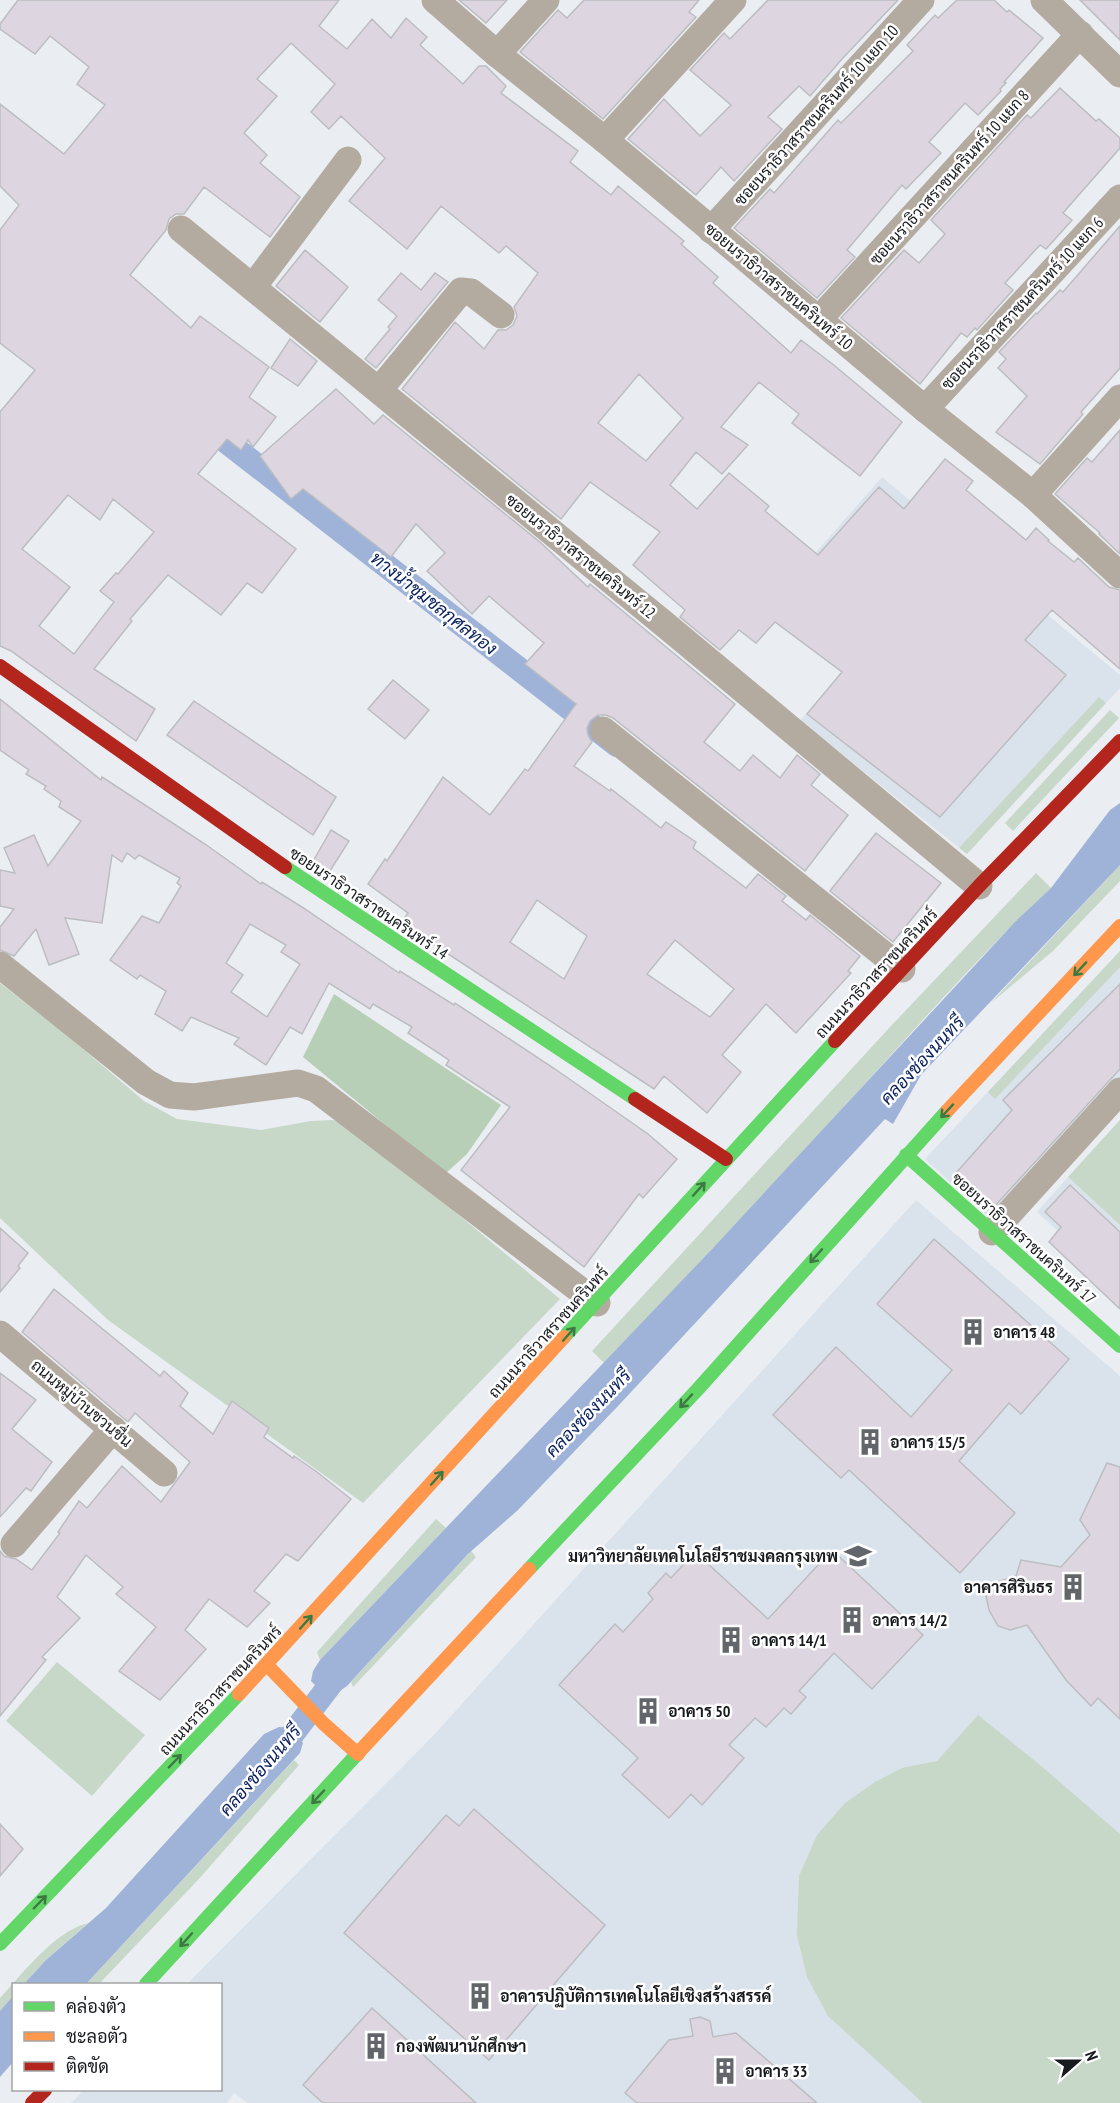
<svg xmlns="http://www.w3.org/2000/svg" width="1120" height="2103" font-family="'PT Sans Narrow',Sarabun,sans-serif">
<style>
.built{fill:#dae2ec}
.green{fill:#c7d8c8}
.forest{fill:#b6cfb6}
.water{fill:#9fb2d8}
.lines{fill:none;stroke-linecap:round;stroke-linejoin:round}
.canal{stroke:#9fb2d8;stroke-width:24}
.building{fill:#ddd6e1;stroke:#bcbdc0;stroke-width:1.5;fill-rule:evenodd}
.street{stroke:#b4aba0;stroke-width:27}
.fast{stroke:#63d668;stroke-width:14}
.slow{stroke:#ff974d;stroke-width:14}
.jam{stroke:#b3261e;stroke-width:14}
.oneway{stroke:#3e7843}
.labels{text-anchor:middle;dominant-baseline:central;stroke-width:5;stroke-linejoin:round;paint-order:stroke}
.street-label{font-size:16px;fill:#181b1e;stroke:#fff}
.poi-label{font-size:16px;font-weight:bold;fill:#181b1e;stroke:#fff;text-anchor:start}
.water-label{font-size:18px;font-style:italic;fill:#0c2360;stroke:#fff}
</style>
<rect width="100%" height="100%" fill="#eaeef3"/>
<g class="built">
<polygon points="882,477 1120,675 1120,688 967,854 800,721 842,672 764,614 773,601"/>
<polygon points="1120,951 1120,1101 1004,1231 925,1159"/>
<polygon points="1068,1177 1120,1225 1120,1288 1037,1212"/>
<polygon points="916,1200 1120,1376 1120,2103 248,2103 234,2093 227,2103 71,2103 84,2090 220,2090 220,1984 187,1984 433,1736"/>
</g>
<g class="green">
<polygon points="1099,697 1106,703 967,854 959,848"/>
<polygon points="1110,710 1119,718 1013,831 1005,823"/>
<polygon points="1120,865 1120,881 1053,951 991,1003"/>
<path d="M 1036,873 L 1051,888 C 973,961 903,1043 830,1122 C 756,1203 680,1283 604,1363 L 592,1351 L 890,1027 Z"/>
<polygon points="1120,951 1120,967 995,1099 988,1092"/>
<polygon points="0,983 68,1036 144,1101 177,1119 261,1130 311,1121 334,1120 371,1142 560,1299 363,1503 108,1320 0,1218"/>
<polygon points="1120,1120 1120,1225 1068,1177"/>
<polygon points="436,1519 446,1528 320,1660 317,1652"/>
<polygon points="471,1551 476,1557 353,1687 351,1682"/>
<polygon points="57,1662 145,1735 92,1796 6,1721"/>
<polygon points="978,1715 1040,1765 1120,1834 1120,2103 923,2103 828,2016 807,1977 797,1935 799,1876 817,1835 845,1803 875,1782 902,1768 937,1761"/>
<polygon points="294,1760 299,1765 198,1880 99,1984 86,1984"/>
<path d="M 88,1923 L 46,1960 L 24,1984 L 14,1984 L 13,1996 L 0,2011 L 0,1998 C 23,1973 54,1932 88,1923 Z"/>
</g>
<polygon class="forest" points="334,994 501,1105 467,1154 445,1174 303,1057"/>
<g class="water">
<polygon points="1120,803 1120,865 921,1075 893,1124 885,1119 619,1405 518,1510 468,1554 347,1686 335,1694 325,1695 311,1681 313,1671 320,1660 712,1249 1015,922 1051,888 1110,810"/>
<path d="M 279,1727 C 291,1727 297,1733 303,1743 L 300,1753 L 86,1984 L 24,1984 L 46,1960 L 106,1908 L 264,1734 Z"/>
<polygon points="13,1996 13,2062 0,2077 0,2011"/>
</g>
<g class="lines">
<g class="canal">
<polyline points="201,422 617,745"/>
<polyline points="275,1757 343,1668"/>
</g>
</g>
<g class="building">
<path d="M 18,0 L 339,0 L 319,26 L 347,49 L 372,19 L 391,38 L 406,18 L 427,37 L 420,45 L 463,84 L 479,66 L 486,66 L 506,86 L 501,93 L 578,151 L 570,162 L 611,195 L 618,186 L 684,241 L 681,244 L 718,277 L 713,283 L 791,353 L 801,340 L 835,366 L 902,422 L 860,476 L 792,423 L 799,414 L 759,382 L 721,427 L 748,445 L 722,474 L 696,452 L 670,485 L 697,509 L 729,473 L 769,506 L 765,511 L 818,555 L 879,487 L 904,509 L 945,459 L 973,481 L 966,490 L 1026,540 L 1036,528 L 1049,540 L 1048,541 L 1074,562 L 1078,558 L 1109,587 L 1120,590 L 1120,669 L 1052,610 L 1025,640 L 1066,675 L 940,817 L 807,714 L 842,672 L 775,622 L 756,643 L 739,630 L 720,650 L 680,617 L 685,610 L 633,565 L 660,532 L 590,482 L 561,519 L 402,389 L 455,322 L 484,349 L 498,330 L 506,330 L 513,325 L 517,316 L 514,307 L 538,273 L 506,246 L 499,253 L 441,206 L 407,249 L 349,201 L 385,158 L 341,116 L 329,129 L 311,112 L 335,84 L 291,43 L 257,79 L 277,96 L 244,133 L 267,155 L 260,163 L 300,197 L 270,237 L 204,187 L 184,214 L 176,214 L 169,219 L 166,230 L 130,275 L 191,328 L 200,316 L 269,367 L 249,397 L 276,417 L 253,447 L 248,440 L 241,450 L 227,439 L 198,474 L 296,549 L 262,593 L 247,583 L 221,615 L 168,575 L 130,619 L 132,621 L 94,669 L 155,709 L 136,741 L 11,651 L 0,646 L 0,412 L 35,370 L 0,343 L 0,230 L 19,205 L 0,186 L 0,104 L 64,154 L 105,105 L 77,84 L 89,67 L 50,36 L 35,54 L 0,29 L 0,24 ZM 639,374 L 683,418 L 646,461 L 598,423 ZM 68,495 L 100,520 L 113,499 L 154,532 L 118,574 L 116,573 L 100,591 L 114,602 L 74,654 L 39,626 L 70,587 L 22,549 Z"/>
<polygon points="459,0 507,0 486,23"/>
<polygon points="584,0 699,0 689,12 696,17 603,119 520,52 558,10 567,18"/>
<polygon points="768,0 898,0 842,59 810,96 799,86 768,117 782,129 734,181 721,167 696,195 628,139 664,99 700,136 731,105 690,70 724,33 730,39"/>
<polygon points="957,0 994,0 1007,12 1009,10 1043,38 1004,82 1006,83 1000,89 1001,91 978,115 965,103 929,142 941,153 906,189 902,185 847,250 855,257 817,298 734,228 770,189 774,193 838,120 841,123 913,51 907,45 935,15 938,18"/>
<polygon points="1080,0 1120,0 1120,40"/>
<polygon points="1060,88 1096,121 1099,119 1120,138 1120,148 1063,213 1072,220 1046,249 1040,245 1005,283 1013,290 977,330 975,328 967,337 961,333 920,384 841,318 904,250 919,263 945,234 931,220 1027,115 1031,118"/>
<polygon points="1120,226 1120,368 1081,412 1083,414 1040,464 996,432 1027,396 998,368 1006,359 999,352 1036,313 1037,314 1060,290 1063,292"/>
<polygon points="305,250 348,287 320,322 276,286"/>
<polygon points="401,273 421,290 435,273 448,282 376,368 365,359 390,329 388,327 397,316 378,300"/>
<polygon points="290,339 317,361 298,386 271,368"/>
<path d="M 336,389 L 374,424 L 383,415 L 541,543 L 588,587 L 590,584 L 735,704 L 704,742 L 740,771 L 753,755 L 780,778 L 797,755 L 820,774 L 811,785 L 848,815 L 805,871 L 613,718 L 606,715 L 598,715 L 590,721 L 587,728 L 588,735 L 592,742 L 574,766 L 610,791 L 611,789 L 661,828 L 666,822 L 696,842 L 693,848 L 746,888 L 758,874 L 786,896 L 782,901 L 806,920 L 810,915 L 860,956 L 848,971 L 851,973 L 796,1033 L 766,1004 L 722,1055 L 741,1072 L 707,1113 L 664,1076 L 654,1089 L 401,923 L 408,913 L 368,884 L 385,859 L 387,861 L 443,777 L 490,815 L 525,769 L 528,771 L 576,704 L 525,664 L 544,643 L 489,596 L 472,614 L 427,571 L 445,553 L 416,524 L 391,557 L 303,489 L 291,499 L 260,456 ZM 537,900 L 587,936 L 564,979 L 510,942 ZM 675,940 L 734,989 L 710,1017 L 647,974 Z"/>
<polygon points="1120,430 1120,554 1099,534 1100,533 1055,494 1087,458 1092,462"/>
<polygon points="393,680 429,710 405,739 368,709"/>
<path d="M 0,699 L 101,780 L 102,777 L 205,844 L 261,884 L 262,882 L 302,907 L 399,973 L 400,971 L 454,1005 L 455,1003 L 555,1069 L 648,1134 L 677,1159 L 643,1198 L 639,1194 L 584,1267 L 461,1170 L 510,1107 L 446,1065 L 449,1060 L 408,1033 L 412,1027 L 373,1004 L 370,1009 L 329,983 L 302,1034 L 290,1027 L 266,1065 L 234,1044 L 239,1038 L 191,1017 L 182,1031 L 155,1014 L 166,991 L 140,975 L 137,979 L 110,960 L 142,916 L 159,923 L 181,886 L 177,883 L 180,878 L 139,855 L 135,859 L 127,853 L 122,862 L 112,855 L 102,923 L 65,918 L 79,954 L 49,965 L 36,929 L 14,956 L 0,950 L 0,927 L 14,909 L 0,906 L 0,870 L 15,873 L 4,848 L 34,835 L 48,866 L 81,821 L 59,807 L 61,801 L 44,789 L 46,786 L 26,774 L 29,770 L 0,750 ZM 250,924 L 286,945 L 281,952 L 300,964 L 267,1017 L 231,992 L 243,975 L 226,963 Z"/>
<polygon points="194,701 336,797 313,835 167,735"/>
<polygon points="331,830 349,841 328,874 312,863"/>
<polygon points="876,833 941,883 893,942 830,891"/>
<polygon points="1120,984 1120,1069 994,1207 956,1173 1012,1110 1003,1100"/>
<polygon points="1070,1185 1120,1232 1120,1309 1049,1242 1061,1227 1045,1212"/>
<polygon points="0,1228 28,1253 18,1266 20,1268 0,1292"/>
<polygon points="934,1239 1069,1359 1021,1414 1009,1403 959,1461 1015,1513 960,1573 849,1470 841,1478 773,1415 836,1347 911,1417 952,1370 877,1304"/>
<polygon points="54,1289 160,1376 164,1371 188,1393 180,1406 213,1434 232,1401 269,1428 264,1437 293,1458 294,1456 317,1472 351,1499 298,1561 286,1554 254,1591 270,1603 247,1627 209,1599 185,1630 206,1649 160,1700 119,1671 156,1627 116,1594 123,1587 86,1555 57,1597 80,1618 42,1657 46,1660 0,1716 0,1551 4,1556 16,1559 32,1570 60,1533 58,1532 79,1501 87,1508 122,1466 161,1502 190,1462 135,1413 128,1422 22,1332"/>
<polygon points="0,1373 36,1400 12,1429 52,1462 31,1491 26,1488 0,1517"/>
<polygon points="1107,1463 1120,1467 1120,1719 1098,1698 1091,1706 1066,1680 1027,1625 1010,1630 998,1626 989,1610 986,1596 998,1582 1016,1576 1021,1560 1061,1567 1090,1535 1080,1520"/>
<polygon points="832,1550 923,1635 872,1689 834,1653 799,1691 806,1697 791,1714 784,1708 766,1727 755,1718 729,1745 744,1758 702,1805 691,1794 669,1818 622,1775 638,1758 559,1685 615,1624 623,1632 653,1599 648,1593 666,1573 671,1578 695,1552 768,1619"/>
<polygon points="474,1809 605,1925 489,2060 344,1933 446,1815 459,1826"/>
<polygon points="0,1824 23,1849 0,1876"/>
<polygon points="372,2008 476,2103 323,2103 303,2085"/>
<polygon points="700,2017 710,2021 713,2037 736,2033 817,2103 637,2103 625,2093 669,2040 693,2036 690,2019"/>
</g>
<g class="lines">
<g class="street">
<polyline points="435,0 497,54 605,140 925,409 1033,495 1120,575"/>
<polyline points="1044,0 1120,74"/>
<polyline points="497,54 546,0"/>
<polyline points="605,140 733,0"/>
<polyline points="181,229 663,623 979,886"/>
<polyline points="711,230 921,0"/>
<polyline points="253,287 348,160"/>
<polyline points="819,319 1080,34"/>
<polyline points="379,390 461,291 471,292 501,315"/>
<polyline points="925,409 1120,198"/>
<polyline points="1033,495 1120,398"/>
<polyline points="603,730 902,969"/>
<polyline points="0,965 146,1082 170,1095 194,1097 298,1083 316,1089 597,1303"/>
<polyline points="992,1232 1120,1091"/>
<polyline points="0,1334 164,1473"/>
<polyline points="14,1544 113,1429"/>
</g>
<g class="fast">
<polyline points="285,867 635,1099"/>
<polyline points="906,1155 1120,1346"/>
<polyline points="564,1337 835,1041"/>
<polyline points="529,1569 698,1389 947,1111"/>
<polyline points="0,1944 239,1694"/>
<polyline points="146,1984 359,1752"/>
</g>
<g class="slow">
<polyline points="947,1111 1120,926"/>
<polyline points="267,1665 324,1724 358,1754"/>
<polyline points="239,1694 564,1337"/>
<polyline points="359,1752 529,1569"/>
</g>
<g class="jam">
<polyline points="0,666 285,867"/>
<polyline points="835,1041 979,886 1120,741"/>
<polyline points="635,1099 726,1159"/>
<polyline points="32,2103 45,2090"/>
</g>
</g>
<defs><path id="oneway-shaft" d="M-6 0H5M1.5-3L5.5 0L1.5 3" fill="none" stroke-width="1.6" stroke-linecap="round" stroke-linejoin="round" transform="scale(1.5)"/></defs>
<g class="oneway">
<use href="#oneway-shaft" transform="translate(1080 969) rotate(133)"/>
<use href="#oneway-shaft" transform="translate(947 1111) rotate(133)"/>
<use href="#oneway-shaft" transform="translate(699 1189) rotate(-48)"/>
<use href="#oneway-shaft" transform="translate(816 1256) rotate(132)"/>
<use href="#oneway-shaft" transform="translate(569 1334) rotate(-48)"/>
<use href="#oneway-shaft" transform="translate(686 1401) rotate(133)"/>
<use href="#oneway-shaft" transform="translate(437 1478) rotate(-48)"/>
<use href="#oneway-shaft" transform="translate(306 1622) rotate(-48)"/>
<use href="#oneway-shaft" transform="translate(175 1761) rotate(-46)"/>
<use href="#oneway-shaft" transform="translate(318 1797) rotate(133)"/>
<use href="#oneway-shaft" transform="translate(40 1902) rotate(-46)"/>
<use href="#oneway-shaft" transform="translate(186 1940) rotate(132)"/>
</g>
<defs>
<symbol id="building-bare" viewBox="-9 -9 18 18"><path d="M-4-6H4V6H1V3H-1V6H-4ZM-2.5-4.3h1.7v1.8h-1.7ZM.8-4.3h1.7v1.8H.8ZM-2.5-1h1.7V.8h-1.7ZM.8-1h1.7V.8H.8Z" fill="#626569" stroke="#fff" stroke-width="2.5" paint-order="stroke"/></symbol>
<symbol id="university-bare" viewBox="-9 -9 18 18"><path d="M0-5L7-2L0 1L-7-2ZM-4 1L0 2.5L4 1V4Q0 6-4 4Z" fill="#626569" stroke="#fff" stroke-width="2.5" paint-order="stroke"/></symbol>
</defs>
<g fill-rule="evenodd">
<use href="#building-bare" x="954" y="1313" width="38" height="38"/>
<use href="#building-bare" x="851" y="1423" width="38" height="38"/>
<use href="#university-bare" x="839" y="1537" width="38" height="38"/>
<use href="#building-bare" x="1054" y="1568" width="38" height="38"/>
<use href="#building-bare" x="833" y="1601" width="38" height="38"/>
<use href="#building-bare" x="712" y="1621" width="38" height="38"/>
<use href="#building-bare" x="629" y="1692" width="38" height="38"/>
<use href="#building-bare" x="461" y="1977" width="38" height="38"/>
<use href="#building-bare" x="357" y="2027" width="38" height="38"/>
<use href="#building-bare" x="706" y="2052" width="38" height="38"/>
</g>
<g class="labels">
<g class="street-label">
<text transform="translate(816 115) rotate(-48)">ซอยนราธิวาสราชนครินทร์ 10 แยก 10</text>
<text transform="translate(949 177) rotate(-48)">ซอยนราธิวาสราชนครินทร์ 10 แยก 8</text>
<text transform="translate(779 286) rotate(40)">ซอยนราธิวาสราชนครินทร์ 10</text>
<text transform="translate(1022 303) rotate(-47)">ซอยนราธิวาสราชนครินทร์ 10 แยก 6</text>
<text transform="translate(581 556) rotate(39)">ซอยนราธิวาสราชนครินทร์ 12</text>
<text transform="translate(369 903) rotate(34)">ซอยนราธิวาสราชนครินทร์ 14</text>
<text transform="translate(876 973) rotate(-47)">ถนนนราธิวาสราชนครินทร์</text>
<text transform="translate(1024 1238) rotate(42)">ซอยนราธิวาสราชนครินทร์ 17</text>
<text transform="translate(548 1332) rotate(-48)">ถนนนราธิวาสราชนครินทร์</text>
<text transform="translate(82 1403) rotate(40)">ถนนหมู่บ้านชวนชื่น</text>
<text transform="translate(220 1690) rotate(-47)">ถนนนราธิวาสราชนครินทร์</text>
</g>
<g class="poi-label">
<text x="993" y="1332">อาคาร 48</text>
<text x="890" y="1442">อาคาร 15/5</text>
<text x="838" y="1556" text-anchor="end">มหาวิทยาลัยเทคโนโลยีราชมงคลกรุงเทพ</text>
<text x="1053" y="1587" text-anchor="end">อาคารศิรินธร</text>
<text x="872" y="1620">อาคาร 14/2</text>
<text x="751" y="1640">อาคาร 14/1</text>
<text x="668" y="1711">อาคาร 50</text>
<text x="500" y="1996">อาคารปฏิบัติการเทคโนโลยีเชิงสร้างสรรค์</text>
<text x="396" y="2046">กองพัฒนานักศึกษา</text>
<text x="745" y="2071">อาคาร 33</text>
</g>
<g class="water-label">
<text transform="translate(434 603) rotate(38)">ทางน้ำชุมชลกุศลทอง</text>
<text transform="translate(922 1060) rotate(-47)">คลองช่องนนทรี</text>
<text transform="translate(588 1413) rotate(-46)">คลองช่องนนทรี</text>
<text transform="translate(260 1770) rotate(-49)">คลองช่องนนทรี</text>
</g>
</g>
<rect x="12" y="1983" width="210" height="108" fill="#ffffff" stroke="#a3a4a5" stroke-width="1.5"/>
<rect x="24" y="2002" width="30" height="9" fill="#63d668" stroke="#a3a4a5" stroke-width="1.5"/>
<text x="66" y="2013" font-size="18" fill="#181b1e">คล่องตัว</text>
<rect x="24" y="2032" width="30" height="9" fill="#ff974d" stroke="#a3a4a5" stroke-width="1.5"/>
<text x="66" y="2043" font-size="18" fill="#181b1e">ชะลอตัว</text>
<rect x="24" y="2062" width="30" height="9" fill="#b3261e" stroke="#a3a4a5" stroke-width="1.5"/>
<text x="66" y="2073" font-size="18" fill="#181b1e">ติดขัด</text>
<g transform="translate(1078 2061) rotate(69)" stroke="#ffffff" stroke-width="4.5" paint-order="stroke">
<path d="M0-4.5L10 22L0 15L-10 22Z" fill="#181b1e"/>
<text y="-9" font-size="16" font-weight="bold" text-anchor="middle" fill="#181b1e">N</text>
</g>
</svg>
